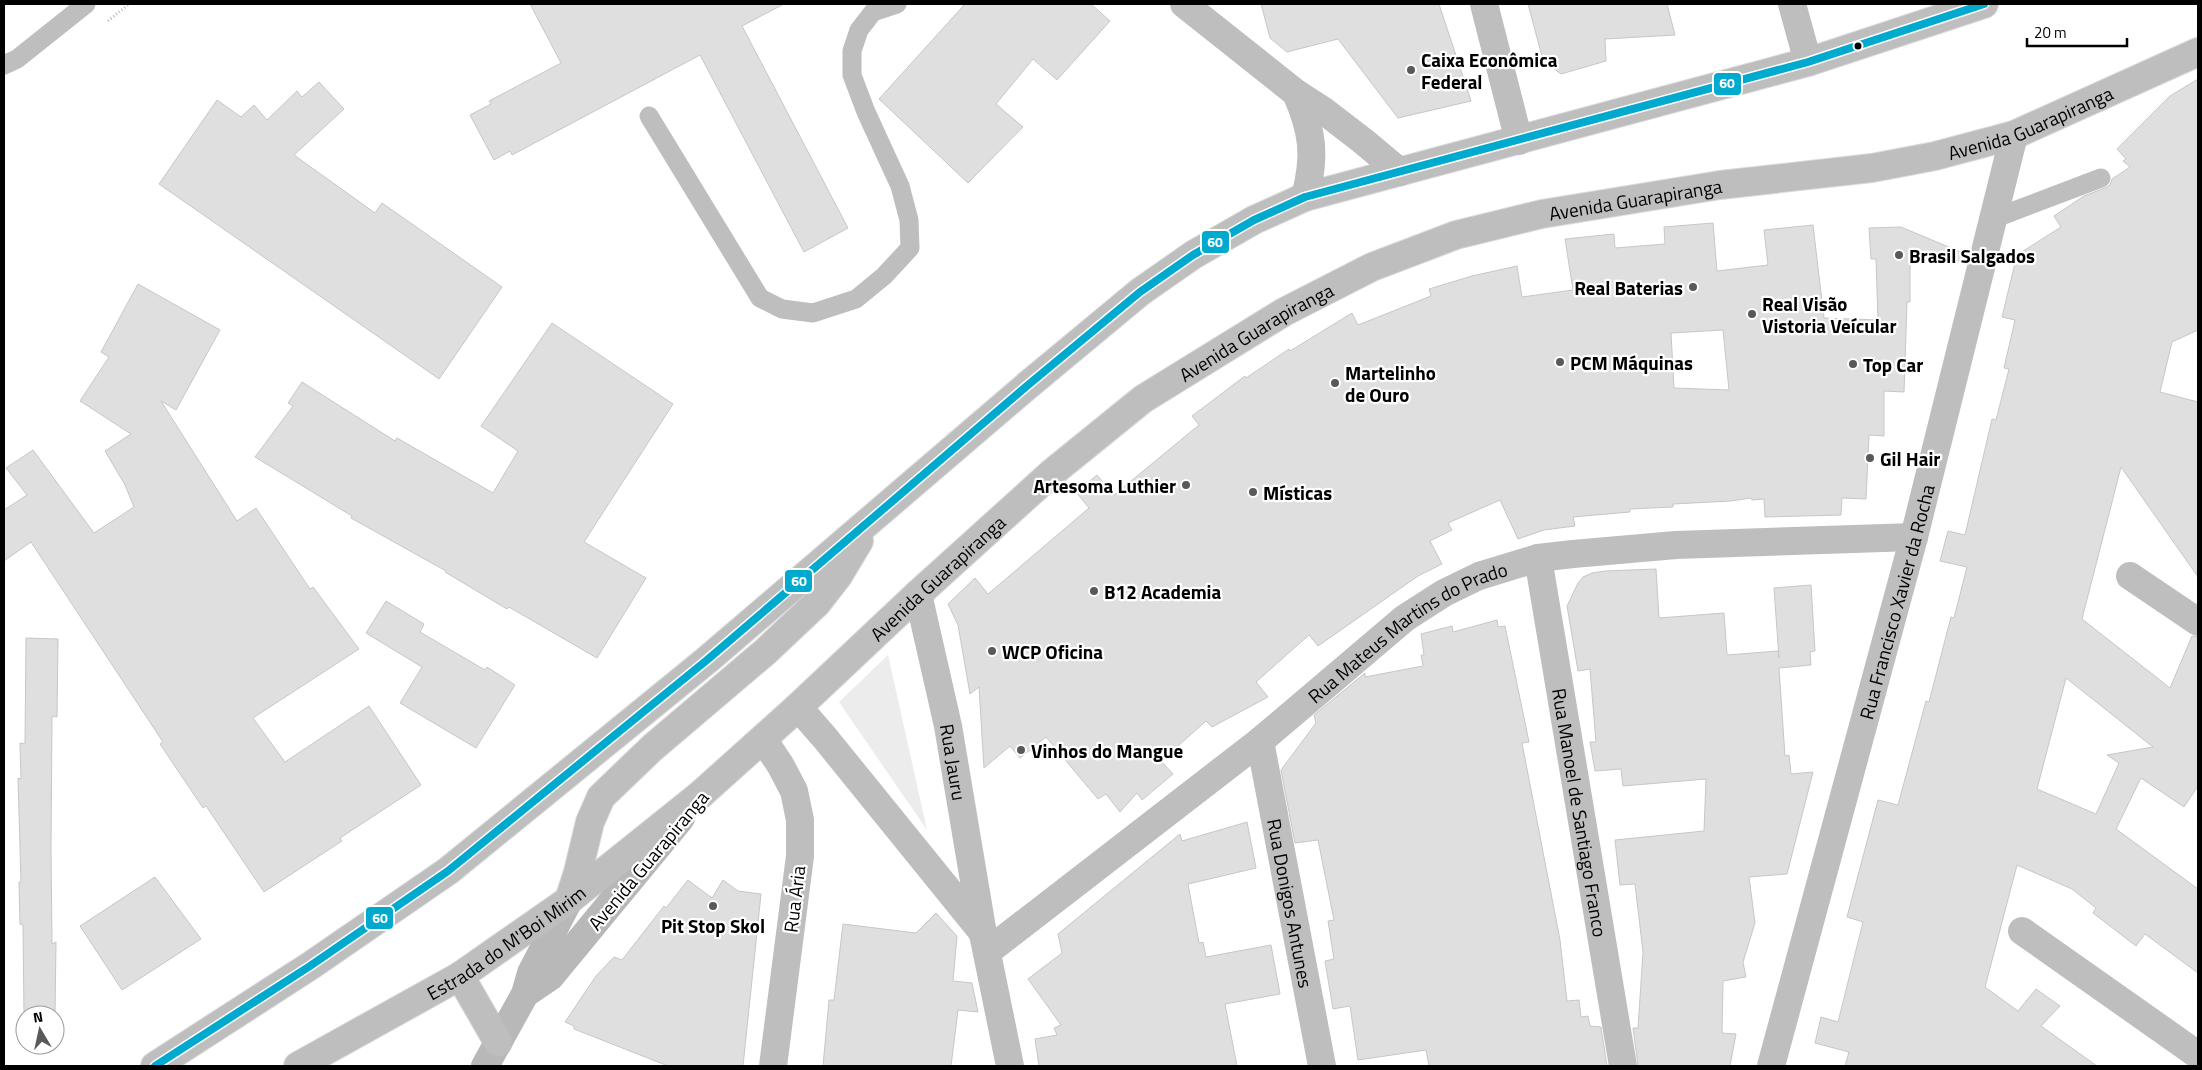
<svg xmlns="http://www.w3.org/2000/svg" width="2202" height="1070" font-family="'Titillium Web',sans-serif">
<style>
.green{fill:#ececec}
.building{fill:#dfdfdf;stroke:#c7c7c7;fill-rule:evenodd}
.lines{fill:none;stroke-linecap:round;stroke-linejoin:round}
.primary-casing{stroke:#dbdbdb;stroke-width:30}
.path{stroke:#b9b9b9;stroke-width:3;stroke-dasharray:1 2.5;stroke-linecap:butt}
.lane{stroke:#bebebe;stroke-width:19}
.street{stroke:#bebebe;stroke-width:28}
.secondary{stroke:#b8b8b8;stroke-width:28}
.primary{stroke:#bebebe;stroke-width:28}
.bus-1-casing{stroke:#fff;stroke-width:11}
.bus-1{stroke:#00a9ce;stroke-width:8}
.bus-dot{fill:#000;stroke:#fff;stroke-width:2}
.poi-dot{fill:#595959;stroke:#fff;stroke-width:2}
.labels{text-anchor:middle;dominant-baseline:central;stroke-width:4.5;stroke-linejoin:round;paint-order:stroke}
.poi-label{font-size:19px;font-weight:bold;fill:#000;stroke:#fff;text-anchor:start}
.street-label{font-size:19px;fill:#000;stroke:#fff}
.line-badge{stroke:#fff;stroke-width:2}
.badge-label{font-size:14px;text-anchor:middle;font-weight:bold;fill:#fff}
</style>
<rect width="100%" height="100%" fill="#fff"/>
<polygon class="green" points="888,655 927,830 839,702"/>
<g class="building">
<polygon points="530,4 784,4 742,26 848,228 804,252 700,55 512,155 510,151 494,160 470,115 491,104 489,101 561,63"/>
<polygon points="965,4 1091,4 1110,21 1057,80 1033,59 996,104 1023,127 968,183 879,99"/>
<polygon points="1261,4 1439,4 1471,101 1398,118 1338,39 1287,52 1270,38"/>
<polygon points="1528,4 1667,4 1675,35 1605,39 1606,61 1561,74 1543,60"/>
<path d="M 2198,79 L 2198,330 L 2172,342 L 2160,392 L 2198,402 L 2198,577 L 2121,467 L 2082,619 L 2170,688 L 2192,636 L 2198,637 L 2198,786 L 2184,807 L 2141,778 L 2116,829 L 2198,889 L 2198,973 L 2145,934 L 2136,946 L 2093,913 L 2096,908 L 2072,889 L 2017,865 L 1985,987 L 2018,1011 L 2036,989 L 2060,1006 L 2041,1026 L 2097,1066 L 1845,1066 L 1849,1052 L 1815,1043 L 1821,1017 L 1838,1022 L 1863,922 L 1847,917 L 1878,800 L 1898,805 L 1926,701 L 1929,702 L 1951,617 L 1954,618 L 1967,567 L 1940,561 L 1948,531 L 1965,535 L 1992,419 L 1996,420 L 2009,369 L 2004,368 L 2015,320 L 2002,317 L 2017,255 L 2061,227 L 2054,216 L 2084,196 L 2105,188 L 2110,185 L 2112,179 L 2130,167 L 2123,161 L 2126,159 L 2117,149 L 2170,96 ZM 2066,678 L 2153,747 L 2107,755 L 2119,763 L 2096,814 L 2037,789 Z"/>
<polygon points="319,82 344,109 294,155 375,213 382,203 502,287 439,379 159,184 217,100 241,117 254,105 267,120 297,91 302,97"/>
<path d="M 1713,223 L 1717,271 L 1768,265 L 1764,230 L 1813,225 L 1824,318 L 1878,320 L 1876,259 L 1871,259 L 1869,228 L 1901,227 L 1968,255 L 1967,261 L 1910,260 L 1910,302 L 1907,302 L 1904,392 L 1884,391 L 1884,436 L 1869,435 L 1866,499 L 1842,498 L 1841,515 L 1765,517 L 1764,499 L 1752,500 L 1751,498 L 1731,501 L 1673,504 L 1673,507 L 1630,509 L 1630,512 L 1573,517 L 1575,526 L 1544,530 L 1518,539 L 1500,500 L 1448,523 L 1452,530 L 1430,541 L 1442,564 L 1418,576 L 1318,646 L 1309,635 L 1256,682 L 1268,697 L 1212,727 L 1206,721 L 1161,761 L 1173,774 L 1142,800 L 1137,793 L 1120,812 L 1106,794 L 1098,799 L 1046,737 L 1020,758 L 1010,746 L 984,768 L 979,687 L 970,694 L 958,625 L 948,604 L 975,578 L 988,594 L 1089,508 L 1076,492 L 1097,475 L 1114,495 L 1199,425 L 1192,416 L 1245,376 L 1246,378 L 1289,349 L 1290,351 L 1352,313 L 1358,325 L 1431,296 L 1429,289 L 1472,276 L 1517,266 L 1522,297 L 1573,290 L 1565,239 L 1614,234 L 1615,248 L 1665,244 L 1664,227 ZM 1723,330 L 1729,390 L 1674,388 L 1671,333 Z"/>
<polygon points="138,284 220,330 176,410 161,401 237,521 256,508 310,589 313,587 359,649 253,718 285,762 369,706 421,785 340,838 342,841 264,892 206,806 203,808 160,744 163,742 31,542 4,561 4,510 27,495 6,468 33,450 94,533 134,507 125,485 105,451 131,434 80,401 109,357 101,352"/>
<polygon points="552,323 673,404 584,542 646,578 597,658 509,607 507,609 445,572 446,571 351,518 352,516 255,457 293,406 288,403 302,382 395,441 397,438 493,493 518,451 481,426"/>
<polygon points="1656,569 1659,618 1724,613 1727,655 1778,651 1779,658 1774,588 1811,585 1815,651 1810,652 1811,665 1779,668 1785,756 1789,755 1791,774 1813,772 1787,874 1749,877 1755,923 1743,962 1746,977 1723,981 1722,1033 1736,1034 1730,1066 1638,1066 1633,1028 1638,1028 1643,952 1635,884 1620,885 1615,840 1704,831 1706,779 1623,786 1621,769 1595,771 1590,742 1596,742 1590,669 1578,671 1567,606 1578,583 1583,577 1592,573 1605,571"/>
<polygon points="386,601 424,624 420,632 485,670 487,667 515,685 476,748 400,703 422,667 366,633"/>
<polygon points="1497,620 1498,627 1505,626 1529,742 1522,743 1560,940 1567,1001 1579,1000 1581,1017 1588,1016 1590,1026 1601,1027 1607,1066 1429,1066 1426,1050 1358,1060 1350,1006 1333,1009 1325,961 1334,959 1328,921 1334,920 1318,840 1295,843 1281,770 1316,723 1314,715 1365,673 1365,677 1423,666 1421,655 1424,655 1421,634 1452,626 1453,632"/>
<polygon points="26,638 58,639 57,717 52,716 51,849 52,944 56,942 55,1015 24,1015 23,925 20,924 19,882 21,882 18,778 21,779 20,743 25,744"/>
<polygon points="1247,822 1256,868 1188,884 1199,943 1203,942 1206,957 1271,945 1280,994 1225,1004 1237,1066 1039,1066 1035,1039 1057,1035 1054,1028 1061,1025 1028,979 1062,953 1058,934 1180,834 1182,841"/>
<polygon points="155,877 201,939 122,990 80,926"/>
<polygon points="688,880 712,898 723,880 738,891 761,894 743,1066 668,1066 574,1029 574,1026 565,1022 596,976 614,957 622,960 664,906 666,908"/>
<polygon points="936,913 957,936 953,981 972,983 978,1012 958,1010 951,1066 823,1066 829,1000 834,1000 843,924 916,933"/>
</g>
<g class="lines">
<defs>
<g id="primary">
<polyline points="569,900 578,872 590,822 601,797 652,748 765,652 817,603 838,576 859,541"/>
<polyline points="460,976 498,1042"/>
<polyline points="155,1066 310,966 448,871 707,660 1028,385 1140,292 1193,255 1254,220 1305,197 1808,62 1984,4"/>
<path id="s6" d="M 298,1066 L 460,976 L 569,900 L 700,795 L 798,707 L 918,594 L 1053,472 L 1143,399 L 1284,312 L 1372,267 L 1456,235 L 1542,214 L 1720,185 L 1872,168 L 1935,156 L 2014,135 L 2198,52"/>
</g>
</defs>
<use href="#primary" class="primary-casing"/>
<polyline class="path" points="108,21 129,4"/>
<g class="lane">
<polyline points="4,65 17,59 86,4"/>
<polyline points="649,116 760,298 782,309 813,313 856,299 884,276 910,248 909,220 900,186 866,112 852,75 852,51 859,30 873,12 897,4"/>
<polyline points="1993,219 2101,178"/>
</g>
<g class="street">
<polyline points="1184,4 1296,93 1324,111 1363,141 1400,172"/>
<polyline points="1484,4 1519,141"/>
<polyline points="1792,4 1808,62"/>
<path d="M 1296,93 C 1313,132 1316,156 1305,197"/>
<path id="s1" d="M 1538,558 L 1623,1066"/>
<polyline points="2130,576 2198,622"/>
<path id="s2" d="M 918,594 L 948,726 L 983,934 L 1010,1066"/>
<polyline points="798,707 825,738 983,933"/>
<polyline points="763,739 781,766 794,791 800,820 800,856 773,1066"/>
<path id="s3" d="M 1260,741 L 1322,1066"/>
<polyline points="2022,931 2198,1055"/>
<path id="s4" d="M 987,952 L 1260,741 L 1405,618 L 1444,593 L 1479,576 L 1538,558 L 1573,554 L 1676,545 L 1914,537"/>
<path id="s5" d="M 1771,1066 L 1914,537 L 2014,135"/>
</g>
<g class="secondary">
<polyline points="525,994 550,977 681,818"/>
<polyline points="485,1066 525,994 531,973 569,900"/>
</g>
<use href="#primary" class="primary"/>
<defs>
<polyline id="bus-1" points="155,1066 310,966 448,871 707,660 1028,385 1140,292 1193,255 1254,220 1305,197 1808,62 1984,4"/>
</defs>
<use href="#bus-1" class="bus-1-casing"/>
<use href="#bus-1" class="bus-1"/>
</g>
<circle class="bus-dot" cx="1858" cy="46" r="4.5"/>
<g class="poi-dot">
<circle cx="1411" cy="70" r="5"/>
<circle cx="1899" cy="255" r="5"/>
<circle cx="1693" cy="287" r="5"/>
<circle cx="1752" cy="314" r="5"/>
<circle cx="1560" cy="362" r="5"/>
<circle cx="1853" cy="364" r="5"/>
<circle cx="1335" cy="383" r="5"/>
<circle cx="1870" cy="458" r="5"/>
<circle cx="1186" cy="485" r="5"/>
<circle cx="1253" cy="492" r="5"/>
<circle cx="1094" cy="591" r="5"/>
<circle cx="992" cy="651" r="5"/>
<circle cx="1021" cy="750" r="5"/>
<circle cx="713" cy="906" r="5"/>
</g>
<g class="labels">
<g class="poi-label">
<text x="1421" y="59">Caixa Econômica<tspan x="1421" dy="22">Federal</tspan></text>
<text x="1909" y="255">Brasil Salgados</text>
<text x="1683" y="287" text-anchor="end">Real Baterias</text>
<text x="1762" y="303">Real Visão<tspan x="1762" dy="22">Vistoria Veícular</tspan></text>
<text x="1570" y="362">PCM Máquinas</text>
<text x="1863" y="364">Top Car</text>
<text x="1345" y="372">Martelinho<tspan x="1345" dy="22">de Ouro</tspan></text>
<text x="1880" y="458">Gil Hair</text>
<text x="1176" y="485" text-anchor="end">Artesoma Luthier</text>
<text x="1263" y="492">Místicas</text>
<text x="1104" y="591">B12 Academia</text>
<text x="1002" y="651">WCP Oficina</text>
<text x="1031" y="750">Vinhos do Mangue</text>
<text x="713" y="925" text-anchor="middle">Pit Stop Skol</text>
</g>
<g class="street-label">
<text stroke="none"><textPath href="#s6" startOffset="2022">Avenida Guarapiranga</textPath></text>
<text stroke="none"><textPath href="#s6" startOffset="1618">Avenida Guarapiranga</textPath></text>
<text stroke="none"><textPath href="#s6" startOffset="1212">Avenida Guarapiranga</textPath></text>
<text stroke="none"><textPath href="#s6" startOffset="808">Avenida Guarapiranga</textPath></text>
<text stroke="none"><textPath href="#s5" startOffset="481">Rua Francisco Xavier da Rocha</textPath></text>
<text stroke="none"><textPath href="#s4" startOffset="530">Rua Mateus Martins do Prado</textPath></text>
<text stroke="none"><textPath href="#s2" startOffset="172">Rua Jauru</textPath></text>
<text stroke="none"><textPath href="#s1" startOffset="258">Rua Manoel de Santiago Franco</textPath></text>
<text transform="translate(648 860) rotate(-50)">Avenida Guarapiranga</text>
<text transform="translate(794 899) rotate(-83)">Rua Ária</text>
<text stroke="none"><textPath href="#s3" startOffset="165">Rua Donigos Antunes</textPath></text>
<text stroke="none"><textPath href="#s6" startOffset="242">Estrada do M'Boi Mirim</textPath></text>
</g>
</g>
<g class="line-badge">
<rect x="1713" y="72" width="29" height="24" rx="5" fill="#00a9ce"/>
<rect x="1201" y="230" width="29" height="24" rx="5" fill="#00a9ce"/>
<rect x="784" y="569" width="29" height="24" rx="5" fill="#00a9ce"/>
<rect x="365" y="906" width="29" height="24" rx="5" fill="#00a9ce"/>
</g>
<g class="badge-label">
<text x="1727" y="88">60</text>
<text x="1215" y="247">60</text>
<text x="799" y="586">60</text>
<text x="380" y="923">60</text>
</g>
<rect width="2202" height="1070" fill="none" stroke="#000000" stroke-width="10"/>
<g transform="translate(40 1030) rotate(351)"><circle r="24" fill="#ffffff" stroke="#999999"/>
<path d="M0-4L9 19L0 12L-9 19Z" fill="#595959"/>
<text y="-8" font-size="14" font-weight="bold" text-anchor="middle" fill="#000000">N</text>
</g>
<path d="M2027 38v8h100v-8" fill="none" stroke="#000000" stroke-width="2.5"/>
<text x="2034" y="38" font-size="15" fill="#000000" stroke="#ffffff" stroke-width="4" paint-order="stroke">20 m</text>
</svg>
